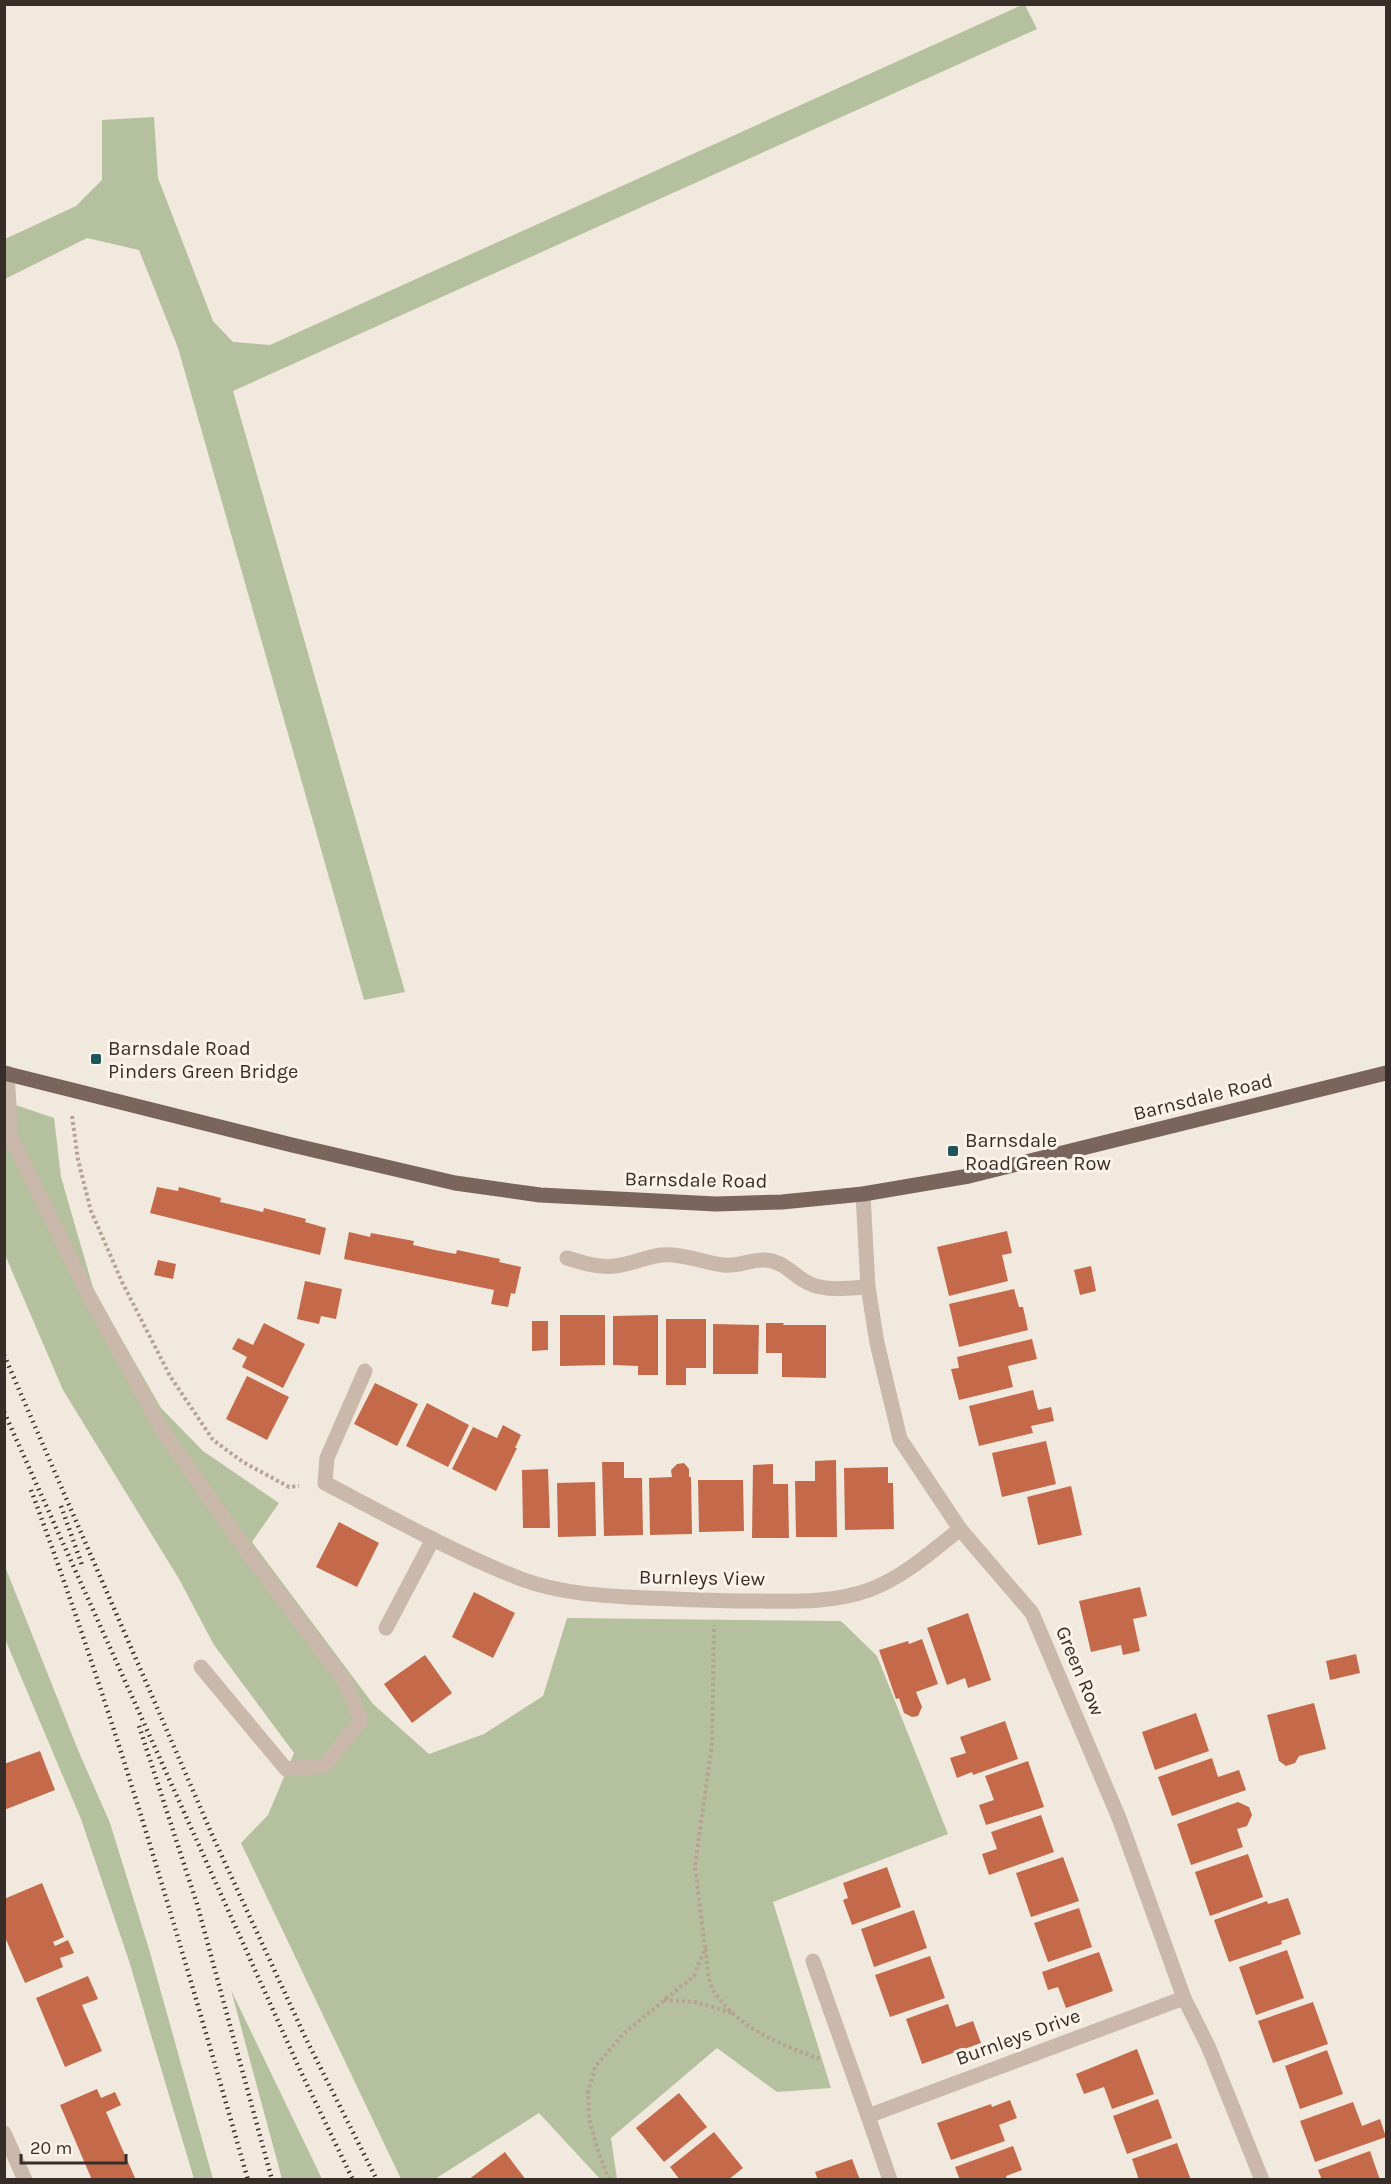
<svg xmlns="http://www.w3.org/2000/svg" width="1391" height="2184" font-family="Karla,sans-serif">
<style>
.green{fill:#b5c19e}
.building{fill:#c4694a}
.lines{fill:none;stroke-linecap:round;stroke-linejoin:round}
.path{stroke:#b6a394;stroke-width:4;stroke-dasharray:3 3;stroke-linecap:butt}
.minor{stroke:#cab9aa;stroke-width:15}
.major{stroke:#79655b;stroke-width:15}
.rail{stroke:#382e29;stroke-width:4.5;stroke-dasharray:1.5 4.5;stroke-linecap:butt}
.poi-dot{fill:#1f5459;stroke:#faf3ea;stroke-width:2}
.labels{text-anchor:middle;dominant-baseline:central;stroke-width:6;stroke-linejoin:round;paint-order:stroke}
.poi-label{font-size:20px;fill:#382e29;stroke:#faf3ea;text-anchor:start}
.street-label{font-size:20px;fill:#382e29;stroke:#faf3ea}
</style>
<rect width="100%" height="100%" fill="#f2e9de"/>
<g class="green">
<polygon points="1022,5 1025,5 1037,29 233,391 405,992 364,1000 178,348 139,250 87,238 5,279 5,239 76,206 102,180 102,120 154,117 158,178 213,321 233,342 270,345"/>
<polygon points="4,1101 54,1118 61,1177 94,1291 161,1408 203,1451 279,1503 252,1542 373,1704 429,1754 484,1734 543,1696 567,1618 841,1621 877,1656 948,1834 773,1902 831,2088 777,2092 717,2048 611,2138 617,2179 600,2179 539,2113 435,2179 401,2179 241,1843 268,1815 294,1753 214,1645 179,1579 63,1390 5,1255"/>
<polygon points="4,1564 78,1750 110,1823 149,1949 213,2179 194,2179 129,1961 81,1819 5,1639"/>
<polygon points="231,1990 322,2179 282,2179"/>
</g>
<g class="building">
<polygon points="157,1187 178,1191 179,1187 221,1198 220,1202 263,1212 264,1208 306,1219 305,1222 326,1228 320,1255 150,1213"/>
<polygon points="1007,1231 1012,1253 1002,1255 1008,1281 949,1296 937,1247"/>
<polygon points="349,1232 370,1237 371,1233 414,1241 413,1245 435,1250 456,1254 457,1250 500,1259 499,1262 521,1267 515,1294 511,1293 508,1307 491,1304 494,1290 344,1259"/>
<polygon points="158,1260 176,1264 173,1279 154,1275"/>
<polygon points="1091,1266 1096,1291 1080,1295 1074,1270"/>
<polygon points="305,1281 342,1289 336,1319 321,1316 319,1324 297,1319"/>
<polygon points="1014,1289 1019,1307 1023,1307 1028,1330 959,1347 949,1304"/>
<polygon points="560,1315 605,1315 605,1365 560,1366"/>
<polygon points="658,1315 658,1375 638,1375 638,1366 613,1365 613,1316"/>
<polygon points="666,1319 706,1319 706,1368 686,1368 686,1385 666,1385"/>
<polygon points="532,1321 548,1321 548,1350 532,1351"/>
<polygon points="264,1323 305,1344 283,1388 242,1367 247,1357 232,1349 238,1338 253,1345"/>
<polygon points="766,1323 784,1323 783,1325 826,1325 826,1378 782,1377 782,1353 766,1353"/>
<polygon points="713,1324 759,1325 758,1374 713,1374"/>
<polygon points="1032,1339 1037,1359 1008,1366 1013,1387 959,1400 951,1369 959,1368 957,1357"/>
<polygon points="247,1376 289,1397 267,1440 226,1419"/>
<polygon points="375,1383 418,1404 397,1446 354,1424"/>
<polygon points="1033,1390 1038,1410 1051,1407 1054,1421 1031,1426 1033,1433 979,1446 969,1406"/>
<polygon points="427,1403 469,1425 448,1467 406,1446"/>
<polygon points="503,1425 521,1435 515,1448 517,1448 496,1491 452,1469 473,1427 497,1438"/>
<polygon points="1046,1441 1056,1484 1002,1497 992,1453"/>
<polygon points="836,1460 837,1537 796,1537 795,1481 815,1481 815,1461"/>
<polygon points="602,1462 624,1462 624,1478 642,1478 643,1535 604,1536"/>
<polygon points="684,1463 689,1469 689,1477 691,1477 692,1534 650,1535 649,1478 672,1477 671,1470 677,1464"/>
<polygon points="773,1464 773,1484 788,1484 789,1538 752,1538 753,1465"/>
<polygon points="888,1467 888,1483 893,1483 894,1529 845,1530 844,1468"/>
<polygon points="548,1469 550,1528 523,1528 522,1470"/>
<polygon points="698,1480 743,1480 744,1531 699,1532"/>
<polygon points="595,1482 596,1536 558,1537 557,1483"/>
<polygon points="1071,1486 1082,1535 1038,1545 1027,1497"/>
<polygon points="339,1522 379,1543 357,1587 316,1567"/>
<polygon points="1140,1587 1147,1616 1133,1619 1140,1651 1123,1655 1121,1645 1091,1652 1079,1601"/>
<polygon points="474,1592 515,1613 493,1658 452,1637"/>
<polygon points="968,1613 991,1680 968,1688 965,1678 947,1685 927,1628"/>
<polygon points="922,1639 938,1684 916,1692 922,1707 918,1716 912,1717 904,1713 899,1698 896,1699 879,1650 908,1641 909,1644"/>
<polygon points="1356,1654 1360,1673 1330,1680 1326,1661"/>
<polygon points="425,1655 452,1693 412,1723 384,1684"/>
<polygon points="1314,1703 1326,1749 1299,1756 1295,1763 1286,1766 1279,1761 1267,1715"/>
<polygon points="1196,1713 1209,1751 1155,1770 1142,1732"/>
<polygon points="1005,1721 1018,1759 973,1775 972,1772 957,1778 950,1758 966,1753 960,1737"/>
<polygon points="40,1751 55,1790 4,1810 4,1764"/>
<polygon points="1212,1758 1218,1777 1239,1770 1246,1790 1172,1816 1158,1777"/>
<polygon points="1028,1761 1044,1807 986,1825 979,1805 994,1800 985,1776"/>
<polygon points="1238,1802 1249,1807 1252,1815 1247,1826 1237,1829 1243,1847 1191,1865 1177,1824"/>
<polygon points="1041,1815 1054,1852 989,1875 982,1854 997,1849 991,1832"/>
<polygon points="1248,1854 1263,1897 1210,1916 1195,1872"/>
<polygon points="1063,1857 1079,1901 1031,1917 1016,1873"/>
<polygon points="887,1867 901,1907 852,1925 843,1900 848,1898 843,1883"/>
<polygon points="42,1883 64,1937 53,1942 55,1946 68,1940 74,1953 60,1958 63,1967 25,1983 4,1935 4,1899"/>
<polygon points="1288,1898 1301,1934 1281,1941 1282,1944 1229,1962 1214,1920 1267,1901 1268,1904"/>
<polygon points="1079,1908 1092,1947 1048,1962 1034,1923"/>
<polygon points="914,1910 927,1948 874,1967 861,1929"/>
<polygon points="1287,1950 1304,1998 1256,2015 1239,1967"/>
<polygon points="1099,1952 1113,1991 1066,2008 1058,1987 1048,1990 1042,1972"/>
<polygon points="930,1956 945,1998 890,2017 875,1975"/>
<polygon points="88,1976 98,1999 82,2005 102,2051 65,2067 36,1998"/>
<polygon points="1313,2002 1328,2044 1273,2063 1258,2021"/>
<polygon points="948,2004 956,2027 973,2021 981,2043 922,2064 906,2019"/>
<polygon points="1137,2049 1154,2094 1112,2109 1104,2087 1084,2094 1076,2074"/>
<polygon points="1327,2050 1343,2094 1300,2109 1285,2066"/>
<polygon points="97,2089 101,2098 115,2092 121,2105 106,2112 135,2178 132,2180 92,2180 60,2105"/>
<polygon points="679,2093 707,2127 664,2162 636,2128"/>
<polygon points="1158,2099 1172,2138 1127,2154 1113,2116"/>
<polygon points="1010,2100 1017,2118 999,2125 1005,2141 951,2160 937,2123 991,2104 992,2107"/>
<polygon points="1353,2102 1362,2126 1380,2119 1386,2137 1315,2162 1300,2121"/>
<polygon points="714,2132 743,2168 728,2180 680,2180 670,2167"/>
<polygon points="1177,2143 1191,2180 1139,2180 1132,2159"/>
<polygon points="1013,2146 1022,2170 1006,2176 1007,2180 960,2180 955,2167"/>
<polygon points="1370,2151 1380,2180 1322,2180 1318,2170"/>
<polygon points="505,2152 526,2180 468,2180"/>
<polygon points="852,2159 860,2180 818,2180 815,2172"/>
</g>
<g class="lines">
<g class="path">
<polyline points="72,1116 78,1160 91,1211 122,1282 170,1376 213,1440 243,1462 289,1487 299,1486"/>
<path d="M 706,1949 C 707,1960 707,1980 713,1990 C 736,2027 781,2045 820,2059"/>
<polyline points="664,2000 696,2002 732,2013"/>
<polyline points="609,2180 597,2148 589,2118 588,2092 595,2067 624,2033 694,1976 705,1948 695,1866 712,1744 714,1625"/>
</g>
<g class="minor">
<polyline points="7,1073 11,1137 87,1292 164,1433 246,1550 344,1680 361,1720 324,1766 286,1769 201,1667"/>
<polyline points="863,1194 868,1287 877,1343 900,1439 960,1529 1032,1613 1119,1818 1184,1998 1208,2046 1262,2180"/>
<path d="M 567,1258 C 583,1263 599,1268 616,1266 C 631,1264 646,1257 661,1255 C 683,1253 703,1263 724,1265 C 738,1267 752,1259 765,1260 C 786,1261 795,1279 813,1285 C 830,1291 851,1288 868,1287"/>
<path d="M 365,1371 L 327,1458 L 325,1483 C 388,1516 455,1553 521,1579 C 562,1594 604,1596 647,1598 C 680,1599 714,1601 747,1601 C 788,1601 830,1604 869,1590 C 904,1577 931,1552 960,1529"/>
<polyline points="386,1628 433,1539"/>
<polyline points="813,1961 868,2116"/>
<polyline points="4,2133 25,2180"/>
<polyline points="890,2180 868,2116 1184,1998"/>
</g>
<polyline class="major" points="4,1073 292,1145 455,1183 540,1195 716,1204 782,1202 863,1194 969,1176 1386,1073"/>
<g class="rail">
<polyline points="4,1355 214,1839 307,2041 377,2180"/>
<polyline points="4,1412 300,2070 353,2180"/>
<path d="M 31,1490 C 115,1716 182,1948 248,2180"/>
<polyline points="61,1506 82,1565"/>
<polyline points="139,1726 197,1904 272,2180"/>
</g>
</g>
<g class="poi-dot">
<rect x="90" y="1053" width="12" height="12" rx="3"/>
<rect x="947" y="1145" width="12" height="12" rx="3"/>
</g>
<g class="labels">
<g class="poi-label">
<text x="108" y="1048">Barnsdale Road<tspan x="108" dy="23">Pinders Green Bridge</tspan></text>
<text x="965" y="1140">Barnsdale<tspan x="965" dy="23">Road Green Row</tspan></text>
</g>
<g class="street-label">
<text transform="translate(1203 1097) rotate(-14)">Barnsdale Road</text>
<text transform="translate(696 1180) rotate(1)">Barnsdale Road</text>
<text transform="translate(702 1578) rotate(1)">Burnleys View</text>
<text transform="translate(1080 1671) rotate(67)">Green Row</text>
<text transform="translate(1018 2037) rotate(-20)">Burnleys Drive</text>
</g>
</g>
<rect width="1391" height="2184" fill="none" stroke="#382e29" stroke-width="12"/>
<path d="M21 2154v9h105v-9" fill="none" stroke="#382e29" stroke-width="3"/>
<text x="30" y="2154" font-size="18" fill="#382e29" stroke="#faf3ea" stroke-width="4.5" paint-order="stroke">20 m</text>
</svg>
